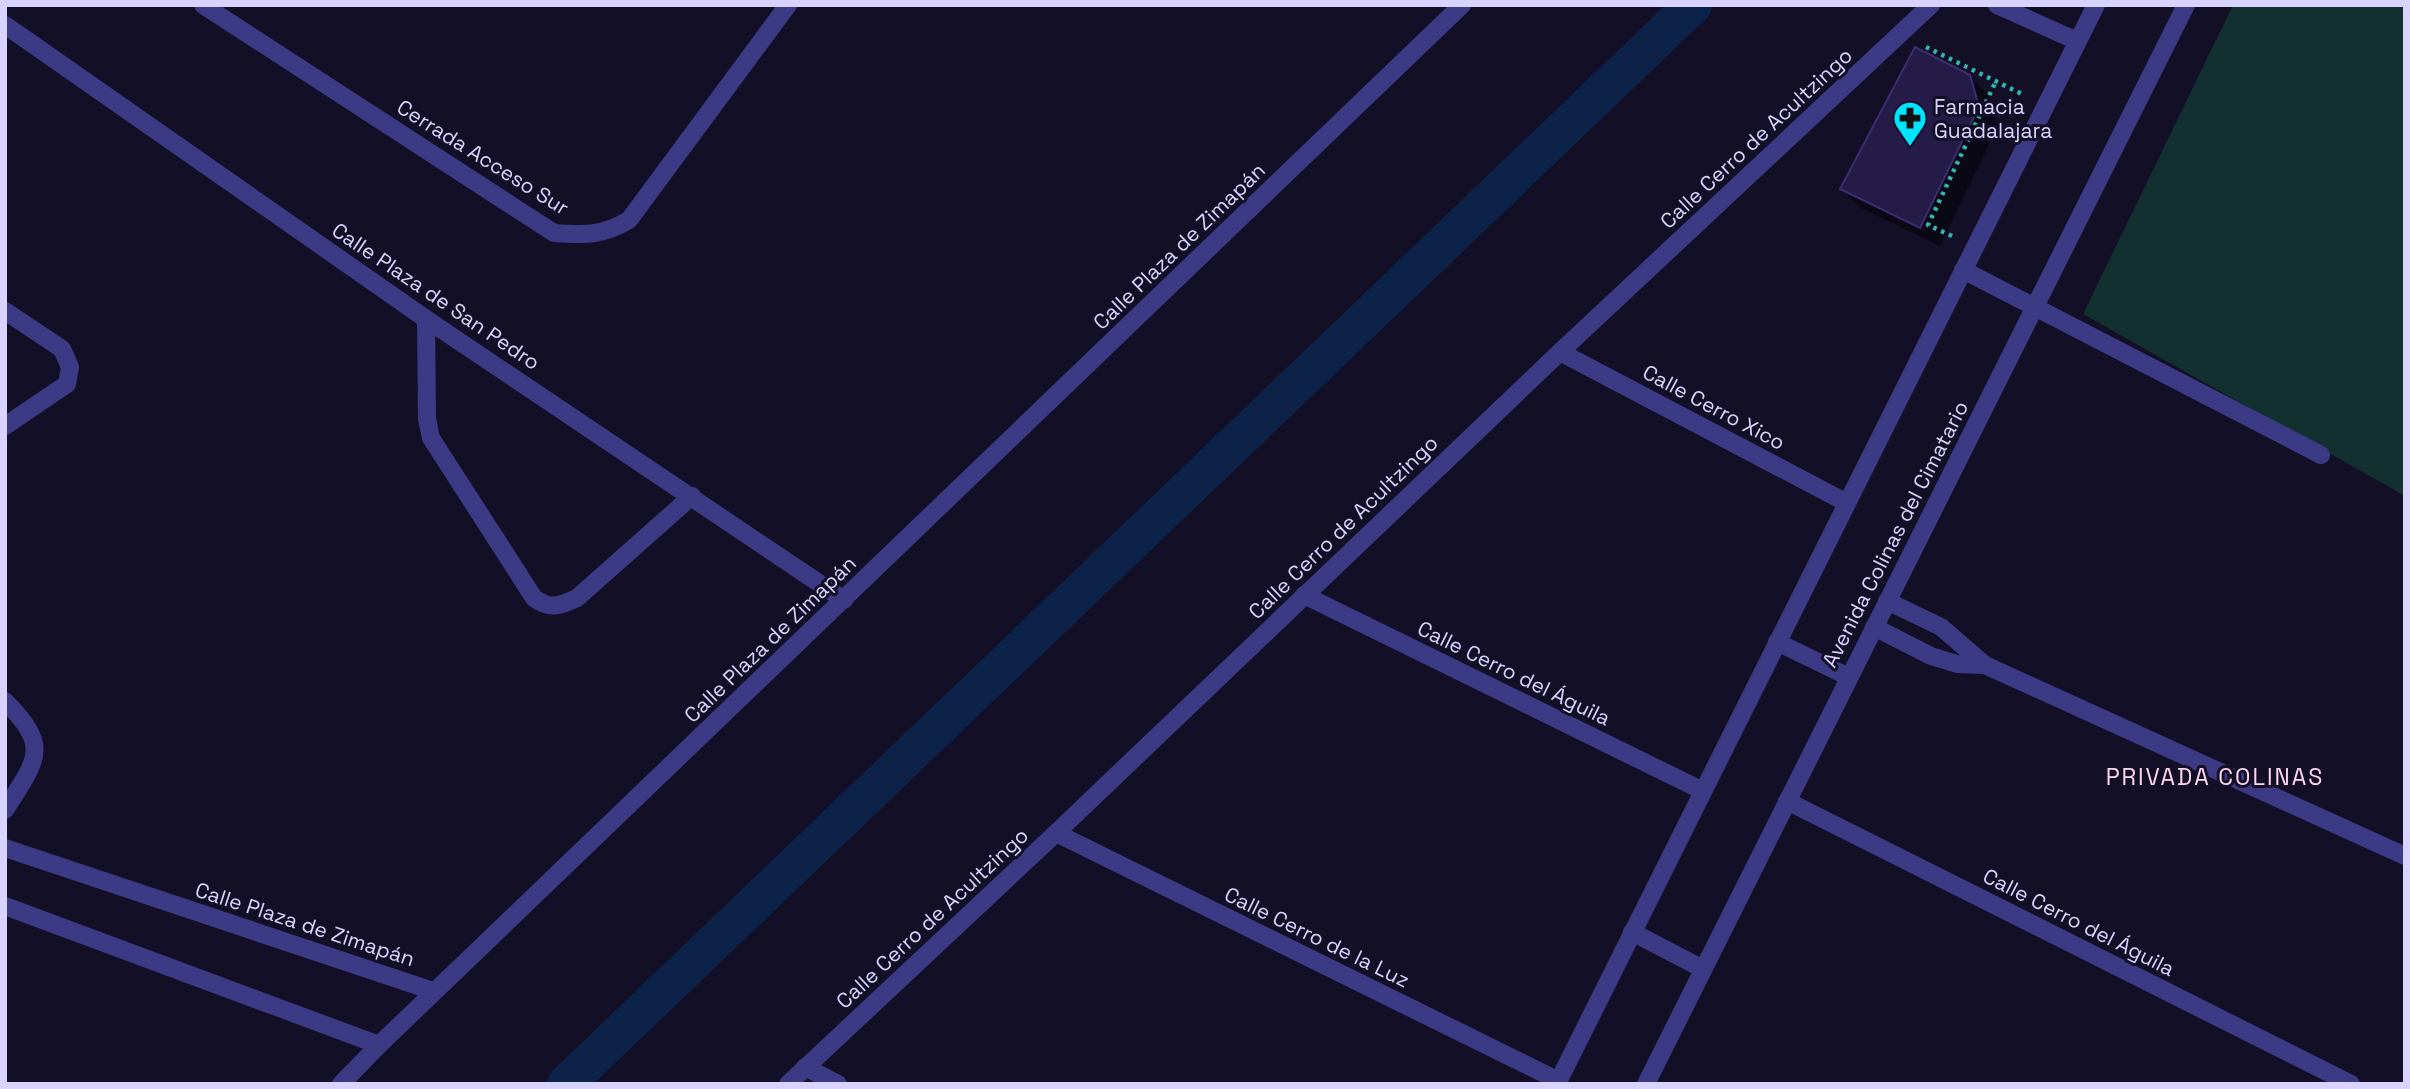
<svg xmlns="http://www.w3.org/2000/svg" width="2410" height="1089" font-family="'Space Grotesk',sans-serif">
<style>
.green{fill:#12302f}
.shadow{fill:#0007}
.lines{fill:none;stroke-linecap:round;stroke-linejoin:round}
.canal{stroke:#0c2248;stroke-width:38}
.building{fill:#241b47;stroke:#3b2d73;stroke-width:2}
.path{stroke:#2fb8b0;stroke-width:4.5;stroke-dasharray:3.5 5;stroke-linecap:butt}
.service{stroke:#3d3a85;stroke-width:18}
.minor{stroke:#3d3a85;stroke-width:18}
.tertiary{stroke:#3d3a85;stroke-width:18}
.labels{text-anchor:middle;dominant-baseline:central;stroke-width:6;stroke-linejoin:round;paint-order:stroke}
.poi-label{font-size:21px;fill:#d9d4ff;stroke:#130f26;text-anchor:start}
.street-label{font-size:21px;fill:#d9d4ff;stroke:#130f26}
.neighbourhood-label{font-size:23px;letter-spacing:2px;fill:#ffd6f0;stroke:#130f26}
</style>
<rect width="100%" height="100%" fill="#130f26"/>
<polygon class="green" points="2233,5 2405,5 2405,496 2083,314"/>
<polygon class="shadow" points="1969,76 1989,96 1997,128 1940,246 1861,208 1842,189"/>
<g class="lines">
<polyline class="canal" points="566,1084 1693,5"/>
</g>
<polygon class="building" points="1915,47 1970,75 1979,107 1920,228 1840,189"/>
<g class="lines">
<g class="path">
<polyline points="1926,47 2022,94"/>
<polyline points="1952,236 1928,225 1996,81"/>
</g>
<g class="service">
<path d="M 203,5 L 554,233 C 585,235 602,236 629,220 L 788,5"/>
<polyline points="1997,5 2077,41"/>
<polyline points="1963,270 2321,455"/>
<polyline points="5,311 62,349 70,367 67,384 5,426"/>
<path d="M 426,319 L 427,419 L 431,438 L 534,598 C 550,610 560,606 577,598 L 692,496"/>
<path d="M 5,701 C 52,748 36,760 5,810"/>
</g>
<g class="minor">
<polyline points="5,25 426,319 844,600"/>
<polyline points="1560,352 1847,503"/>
<polyline points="1304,595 1703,791"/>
<polyline points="1887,601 1941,627 1985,665 2405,856"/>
<polyline points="1874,627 1931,656 1957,664 1985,665"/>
<polyline points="1787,801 2351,1084"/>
<polyline points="1056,833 1559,1081"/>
<polyline points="805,1067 838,1084"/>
<polyline points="341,1084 379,1045"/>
<polyline points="788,1084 1056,833 1560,352 1931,5"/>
</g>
<g class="tertiary">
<polyline points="1777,642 1849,677"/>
<polyline points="5,848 433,991"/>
<polyline points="5,906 379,1045 1462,5"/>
<polyline points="1632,932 1703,969"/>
<polyline points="1557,1084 2096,5"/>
<polyline points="1646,1084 2186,5"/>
</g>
</g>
<defs>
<symbol id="pharmacy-pin" viewBox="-11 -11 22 30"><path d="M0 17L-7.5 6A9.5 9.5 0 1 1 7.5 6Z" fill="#00e5ff" stroke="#130f26"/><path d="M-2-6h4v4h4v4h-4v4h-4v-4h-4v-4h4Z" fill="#111"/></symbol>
</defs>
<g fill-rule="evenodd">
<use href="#pharmacy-pin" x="1891" y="99" width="38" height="52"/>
</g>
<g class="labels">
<g class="poi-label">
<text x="1934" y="106">Farmacia<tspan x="1934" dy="24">Guadalajara</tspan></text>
</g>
<g class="street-label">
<text transform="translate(1756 138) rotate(-43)">Calle Cerro de Acultzingo</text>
<text transform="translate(483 157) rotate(32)">Cerrada Acceso Sur</text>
<text transform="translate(1179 246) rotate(-44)">Calle Plaza de Zimapán</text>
<text transform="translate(436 296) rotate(34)">Calle Plaza de San Pedro</text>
<text transform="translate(1714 407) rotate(28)">Calle Cerro Xico</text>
<text transform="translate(1343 527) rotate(-44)">Calle Cerro de Acultzingo</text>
<text transform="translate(1895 534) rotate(-63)">Avenida Colinas del Cimatario</text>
<text transform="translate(770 639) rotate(-44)">Calle Plaza de Zimapán</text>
<text transform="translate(1514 673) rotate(26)">Calle Cerro del Águila</text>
<text transform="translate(932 918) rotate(-43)">Calle Cerro de Acultzingo</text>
<text transform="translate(2079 922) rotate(27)">Calle Cerro del Águila</text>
<text transform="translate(305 924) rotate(18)">Calle Plaza de Zimapán</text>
<text transform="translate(1317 937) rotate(26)">Calle Cerro de la Luz</text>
</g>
<g class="neighbourhood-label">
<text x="2215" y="777">PRIVADA COLINAS</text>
</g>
</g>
<rect width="2410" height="1089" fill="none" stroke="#d9d4ff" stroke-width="14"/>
</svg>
